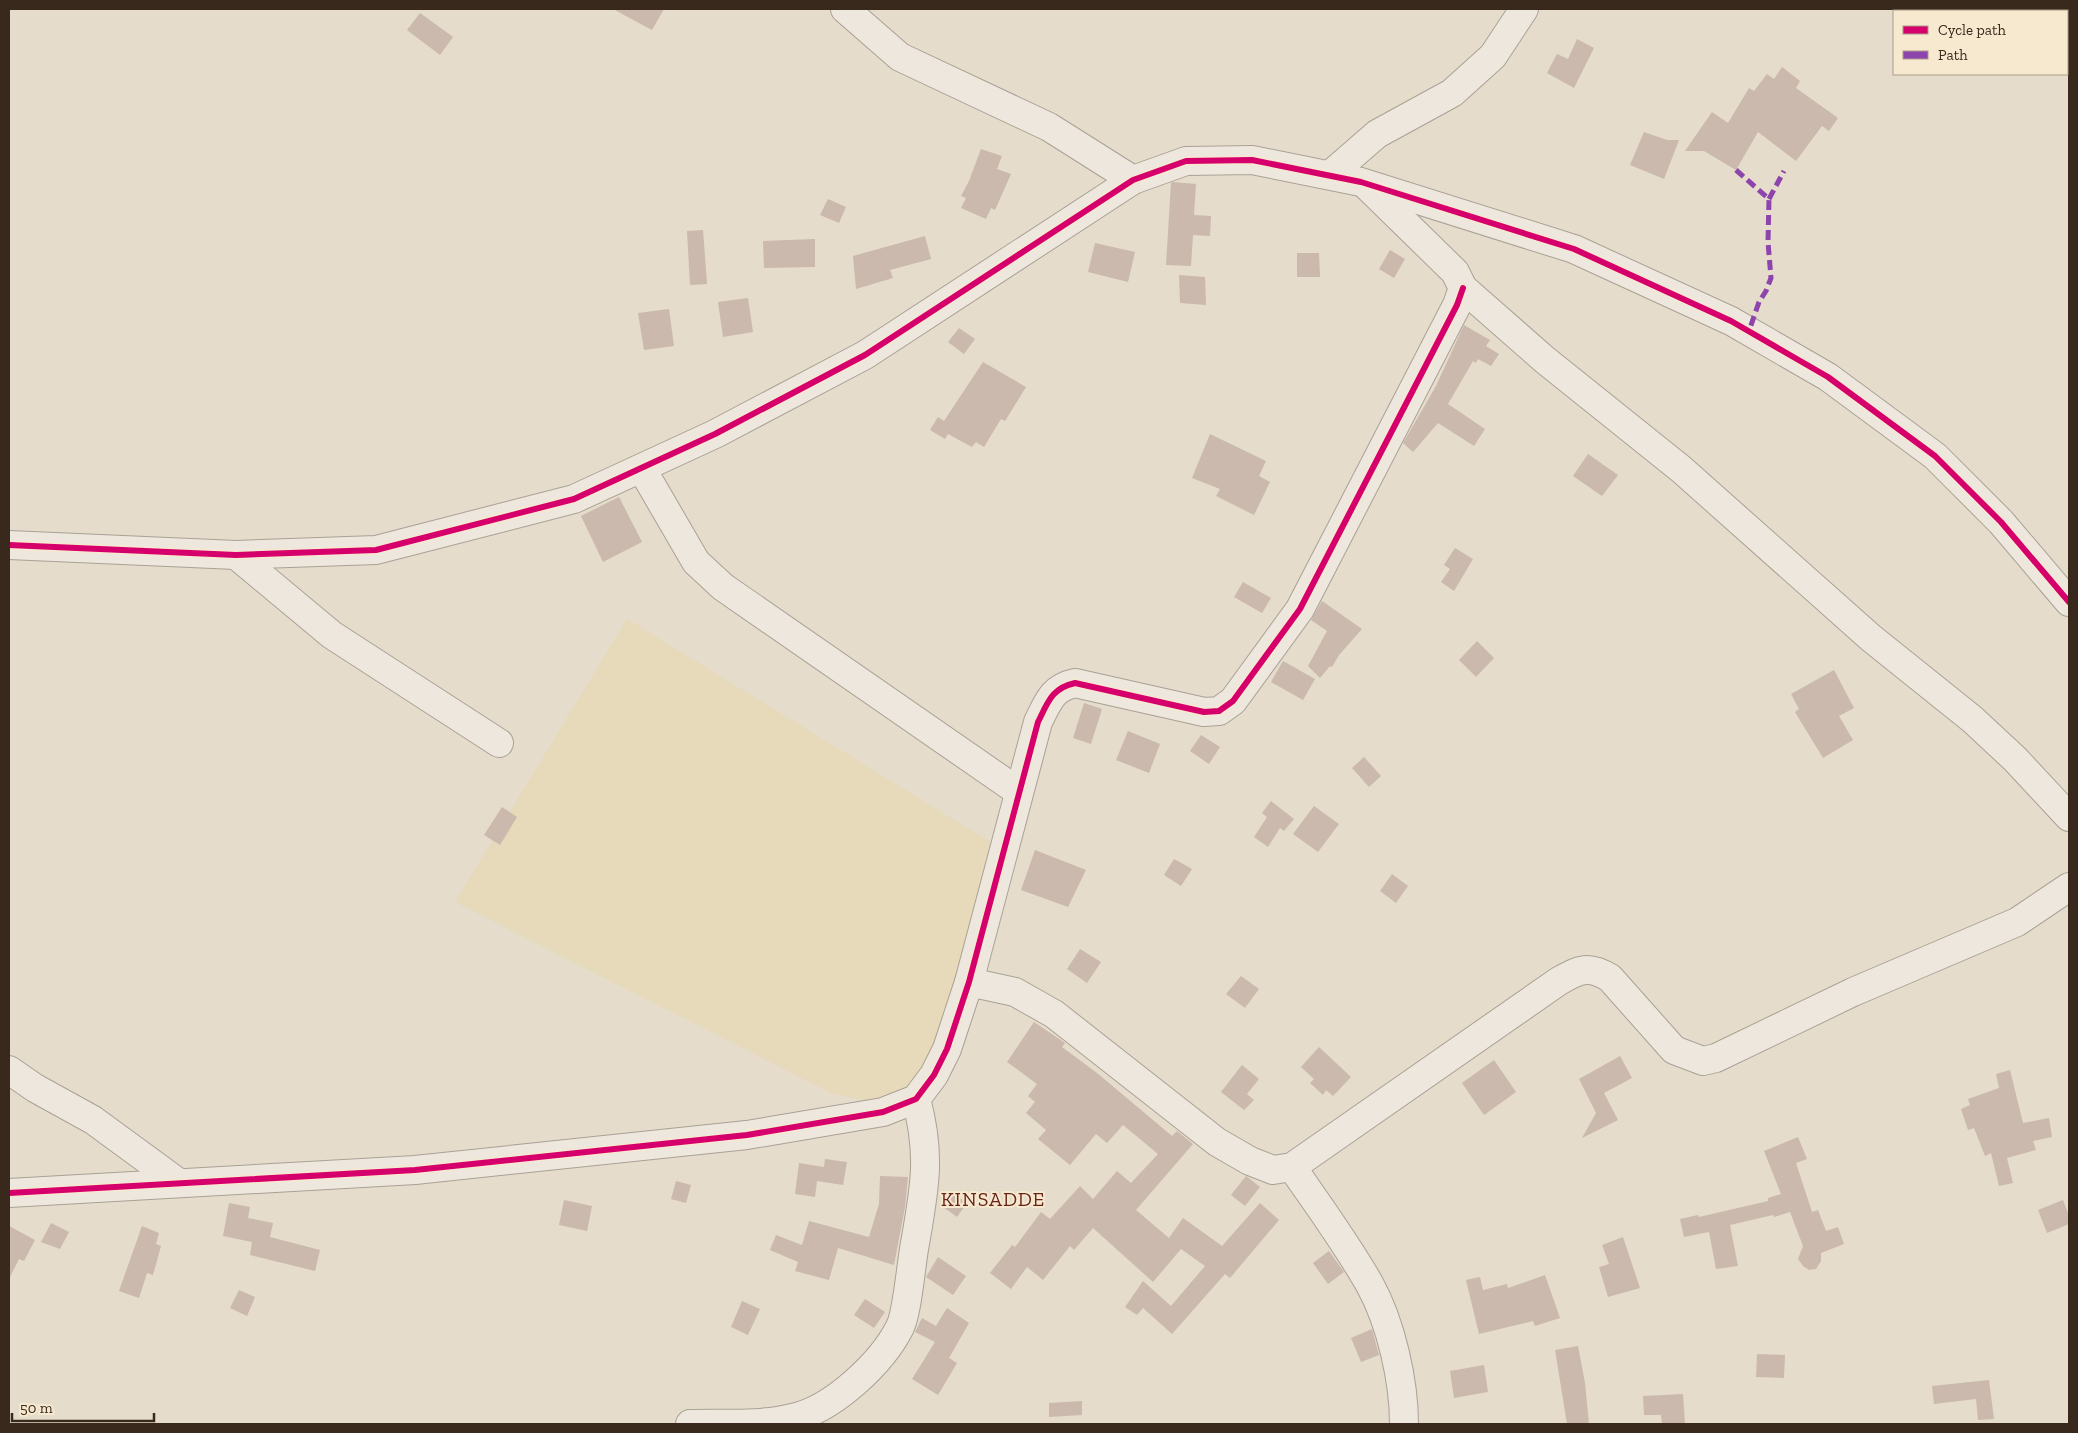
<svg xmlns="http://www.w3.org/2000/svg" width="2078" height="1433" font-family="'Zilla Slab',serif">
<style>
.farmland{fill:#e6daba}
.building{fill:#cab9ac}
.lines{fill:none;stroke-linecap:round;stroke-linejoin:round}
.minor-casing{stroke:#aaa195;stroke-width:30}
.minor{stroke:#ede7de;stroke-width:28}
.quiet{stroke:#8e44ad;stroke-width:5;stroke-dasharray:10 5;stroke-linecap:butt}
.cycleway-casing{stroke:#f7e9d0;stroke-width:9}
.cycleway{stroke:#d6006c;stroke-width:6}
.labels{text-anchor:middle;dominant-baseline:central;stroke-width:4;stroke-linejoin:round;paint-order:stroke}
.quarter-label{font-size:20px;letter-spacing:1px;fill:#682419;stroke:#f7e9d0}
</style>
<rect width="100%" height="100%" fill="#e5dccb"/>
<polygon class="farmland" points="627,619 992,843 942,1037 913,1089 873,1102 833,1094 455,902"/>
<g class="building">
<polygon points="613,9 664,9 652,30"/>
<polygon points="420,13 453,37 440,55 407,30"/>
<polygon points="1577,39 1594,48 1574,88 1547,73 1557,54 1568,59"/>
<polygon points="1782,67 1800,81 1796,88 1838,118 1829,131 1822,126 1796,161 1758,132 1736,170 1704,151 1685,151 1712,112 1728,123 1749,88 1754,91 1767,74 1774,79"/>
<polygon points="1644,132 1667,140 1679,140 1664,179 1630,165"/>
<polygon points="981,149 1002,156 997,169 1011,174 995,210 991,208 986,219 961,208 966,198 961,196 969,181"/>
<polygon points="1173,182 1196,184 1194,215 1211,216 1210,236 1193,235 1191,266 1166,265 1171,183"/>
<polygon points="828,199 846,207 839,223 820,215"/>
<polygon points="703,230 707,284 690,285 687,231"/>
<polygon points="925,236 931,259 890,270 893,278 856,289 853,256"/>
<polygon points="815,239 815,267 764,268 763,241"/>
<polygon points="1095,243 1135,252 1128,282 1088,272"/>
<polygon points="1390,250 1405,259 1394,278 1379,269"/>
<polygon points="1297,253 1319,253 1320,277 1297,277"/>
<polygon points="1179,275 1205,277 1206,305 1180,303"/>
<polygon points="748,298 753,332 723,337 718,302"/>
<polygon points="669,309 674,346 644,350 638,313"/>
<polygon points="1464,325 1490,340 1486,346 1499,354 1491,366 1478,359 1476,363 1473,361 1448,404 1485,429 1474,446 1438,423 1413,452 1403,443 1436,386"/>
<polygon points="959,328 975,339 964,354 948,342"/>
<polygon points="983,362 1026,387 1005,421 1001,419 984,447 976,442 972,447 948,434 945,439 930,430 938,417 944,421"/>
<polygon points="1210,434 1266,461 1259,476 1270,482 1254,515 1216,496 1220,489 1192,478"/>
<polygon points="1588,454 1618,475 1602,496 1573,476"/>
<polygon points="619,497 642,542 603,562 581,516"/>
<polygon points="1455,548 1473,559 1454,591 1441,582 1450,569 1444,565"/>
<polygon points="1243,582 1271,598 1262,613 1234,597"/>
<polygon points="1322,601 1362,629 1339,655 1332,667 1330,666 1320,678 1308,666 1327,631 1311,620"/>
<polygon points="1477,641 1494,658 1476,677 1459,660"/>
<polygon points="1283,661 1315,679 1303,700 1271,682"/>
<polygon points="1834,670 1854,708 1839,716 1853,740 1823,758 1795,712 1799,709 1791,694"/>
<polygon points="1084,703 1102,709 1091,744 1073,738"/>
<polygon points="1128,731 1160,744 1149,773 1116,760"/>
<polygon points="1201,735 1220,747 1209,764 1190,751"/>
<polygon points="1364,757 1381,776 1369,787 1352,768"/>
<polygon points="1271,801 1294,819 1284,831 1280,828 1268,847 1254,837 1267,817 1262,813"/>
<polygon points="1314,806 1339,824 1318,852 1293,834"/>
<polygon points="502,807 517,817 500,845 484,835"/>
<polygon points="1035,850 1086,870 1068,907 1021,890"/>
<polygon points="1174,859 1192,869 1181,886 1164,875"/>
<polygon points="1392,874 1408,886 1396,903 1380,891"/>
<polygon points="1080,949 1101,962 1087,983 1067,969"/>
<polygon points="1241,976 1259,989 1245,1008 1226,994"/>
<polygon points="1034,1022 1065,1043 1062,1047 1097,1073 1172,1136 1177,1131 1193,1144 1136,1210 1169,1238 1183,1218 1222,1246 1260,1203 1279,1220 1230,1278 1225,1274 1172,1334 1143,1308 1137,1315 1125,1307 1143,1281 1171,1306 1205,1266 1181,1249 1153,1282 1093,1228 1074,1250 1070,1246 1043,1280 1027,1267 1011,1289 990,1273 1012,1245 1015,1247 1041,1212 1050,1219 1080,1186 1093,1199 1117,1171 1131,1183 1158,1154 1123,1125 1107,1143 1096,1134 1070,1165 1038,1139 1046,1130 1026,1113 1035,1102 1028,1096 1037,1084 1007,1062"/>
<polygon points="1319,1047 1351,1077 1333,1096 1326,1090 1323,1095 1310,1083 1314,1079 1301,1067"/>
<polygon points="1620,1056 1632,1078 1604,1093 1618,1120 1582,1138 1596,1113 1579,1079"/>
<polygon points="1494,1060 1516,1092 1484,1115 1462,1083"/>
<polygon points="1242,1065 1259,1079 1247,1094 1254,1100 1244,1110 1221,1092"/>
<polygon points="2010,1070 2023,1123 2049,1118 2052,1137 2033,1141 2036,1150 2007,1158 2013,1183 1999,1186 1991,1153 1985,1156 1974,1128 1968,1130 1961,1109 1970,1105 1968,1099 1999,1088 1996,1074"/>
<polygon points="1798,1137 1807,1159 1796,1163 1812,1212 1818,1210 1826,1231 1838,1227 1844,1244 1821,1253 1821,1261 1816,1269 1809,1270 1803,1266 1798,1259 1803,1246 1790,1212 1774,1217 1773,1215 1730,1225 1738,1266 1716,1269 1709,1232 1684,1237 1680,1219 1698,1215 1699,1217 1768,1201 1768,1198 1781,1194 1764,1151"/>
<polygon points="825,1159 847,1162 843,1185 817,1181 815,1197 795,1194 799,1163 824,1167"/>
<polygon points="880,1176 908,1177 905,1207 894,1265 838,1248 829,1280 795,1271 798,1262 770,1250 776,1235 802,1245 809,1221 869,1237 879,1204"/>
<polygon points="1246,1176 1260,1187 1245,1206 1231,1195"/>
<polygon points="676,1181 691,1185 686,1203 671,1199"/>
<polygon points="952,1192 967,1203 957,1217 942,1206"/>
<polygon points="564,1200 592,1206 587,1231 559,1225"/>
<polygon points="2063,1200 2069,1216 2069,1224 2047,1233 2038,1210"/>
<polygon points="229,1203 250,1207 248,1218 273,1223 270,1237 320,1250 315,1271 250,1255 252,1242 223,1236"/>
<polygon points="51,1223 69,1232 60,1249 41,1242"/>
<polygon points="9,1226 35,1240 24,1261 19,1259 9,1279"/>
<polygon points="142,1226 159,1233 156,1244 161,1246 153,1275 147,1273 139,1298 119,1291"/>
<polygon points="1623,1237 1640,1288 1608,1297 1599,1267 1609,1264 1602,1245"/>
<polygon points="1329,1251 1344,1272 1328,1284 1313,1263"/>
<polygon points="938,1257 966,1276 953,1295 926,1277"/>
<polygon points="1545,1275 1560,1318 1535,1326 1533,1321 1479,1334 1466,1280 1480,1277 1483,1290 1507,1284 1508,1288"/>
<polygon points="239,1290 255,1297 247,1316 230,1308"/>
<polygon points="865,1299 885,1312 874,1328 854,1315"/>
<polygon points="742,1301 760,1309 748,1335 731,1327"/>
<polygon points="947,1308 969,1323 949,1358 957,1363 938,1395 912,1379 935,1342 915,1332 922,1318 936,1326"/>
<polygon points="1372,1329 1379,1355 1361,1362 1351,1338"/>
<polygon points="1578,1346 1585,1383 1589,1424 1567,1424 1555,1350"/>
<polygon points="1757,1354 1785,1355 1784,1378 1756,1377"/>
<polygon points="1484,1365 1488,1392 1454,1398 1450,1371"/>
<polygon points="1989,1380 1994,1419 1978,1420 1976,1399 1934,1404 1932,1386"/>
<polygon points="1683,1394 1685,1424 1662,1424 1661,1415 1644,1415 1643,1396"/>
<polygon points="1082,1401 1082,1415 1049,1417 1049,1403"/>
</g>
<g class="lines">
<defs>
<g id="minor">
<polyline points="845,9 900,57 1049,127 1133,180"/>
<polyline points="1331,174 1377,134 1452,93 1493,56 1524,9"/>
<polyline points="1366,185 1455,272 1463,288 1545,360 1681,469 1871,638 1972,719 2015,759 2069,817"/>
<polyline points="642,469 696,562 723,587 1019,792"/>
<polyline points="9,545 236,555 376,550 574,499 715,434 865,355 1133,180 1186,161 1252,160 1361,182 1574,249 1731,321 1828,377 1935,456 2001,522 2069,602"/>
<polyline points="236,555 332,635 499,743"/>
<path d="M 969,982 L 1015,992 L 1054,1014 L 1217,1142 L 1250,1161 L 1273,1170 L 1292,1167 L 1559,981 C 1580,969 1589,965 1610,978 L 1674,1050 L 1703,1061 L 1716,1058 L 1853,992 L 2017,922 L 2069,887"/>
<polyline points="9,1070 35,1088 93,1120 179,1183"/>
<path d="M 1292,1167 C 1318,1205 1347,1244 1370,1285 C 1391,1323 1404,1381 1404,1424"/>
<path d="M 9,1193 L 415,1170 L 747,1135 L 883,1112 L 916,1099 L 934,1075 L 947,1049 L 969,982 L 1038,722 C 1048,702 1052,688 1075,683 L 1204,712 L 1219,711 L 1233,701 L 1300,609 L 1457,305 L 1463,288"/>
<path d="M 690,1424 C 723,1423 760,1426 792,1418 C 832,1410 882,1363 900,1327 C 907,1313 911,1267 914,1249 C 924,1191 932,1157 916,1099"/>
</g>
</defs>
<use href="#minor" class="minor-casing"/>
<use href="#minor" class="minor"/>
<g class="quiet">
<polyline points="1736,170 1769,199 1768,242 1771,278 1766,291 1759,302 1749,331"/>
<polyline points="1769,199 1784,171"/>
</g>
<defs>
<g id="cycleway">
<polyline points="9,545 236,555 376,550 574,499 715,434 865,355 1133,180 1186,161 1252,160 1361,182 1574,249 1731,321 1828,377 1935,456 2001,522 2069,602"/>
<path d="M 9,1193 L 415,1170 L 747,1135 L 883,1112 L 916,1099 L 934,1075 L 947,1049 L 969,982 L 1038,722 C 1048,702 1052,688 1075,683 L 1204,712 L 1219,711 L 1233,701 L 1300,609 L 1457,305 L 1463,288"/>
</g>
</defs>
<use href="#cycleway" class="cycleway-casing"/>
<use href="#cycleway" class="cycleway"/>
</g>
<g class="labels">
<g class="quarter-label">
<text x="993" y="1199">KINSADDE</text>
</g>
</g>
<rect width="2078" height="1433" fill="none" stroke="#39281c" stroke-width="20"/>
<rect x="1893" y="10" width="175" height="65" fill="#f7e9d0" stroke="#ab9c88"/>
<rect x="1903" y="26" width="25" height="8" fill="#d6006c" stroke="#ab9c88"/>
<text x="1938" y="35" font-size="15" fill="#39281c">Cycle path</text>
<rect x="1903" y="51" width="25" height="8" fill="#8e44ad" stroke="#ab9c88"/>
<text x="1938" y="60" font-size="15" fill="#39281c">Path</text>
<path d="M12 1413v8h142v-8" fill="none" stroke="#39281c" stroke-width="2.5"/>
<text x="20" y="1413" font-size="15" fill="#39281c" stroke="#f7e9d0" stroke-width="4" paint-order="stroke">50 m</text>
</svg>
